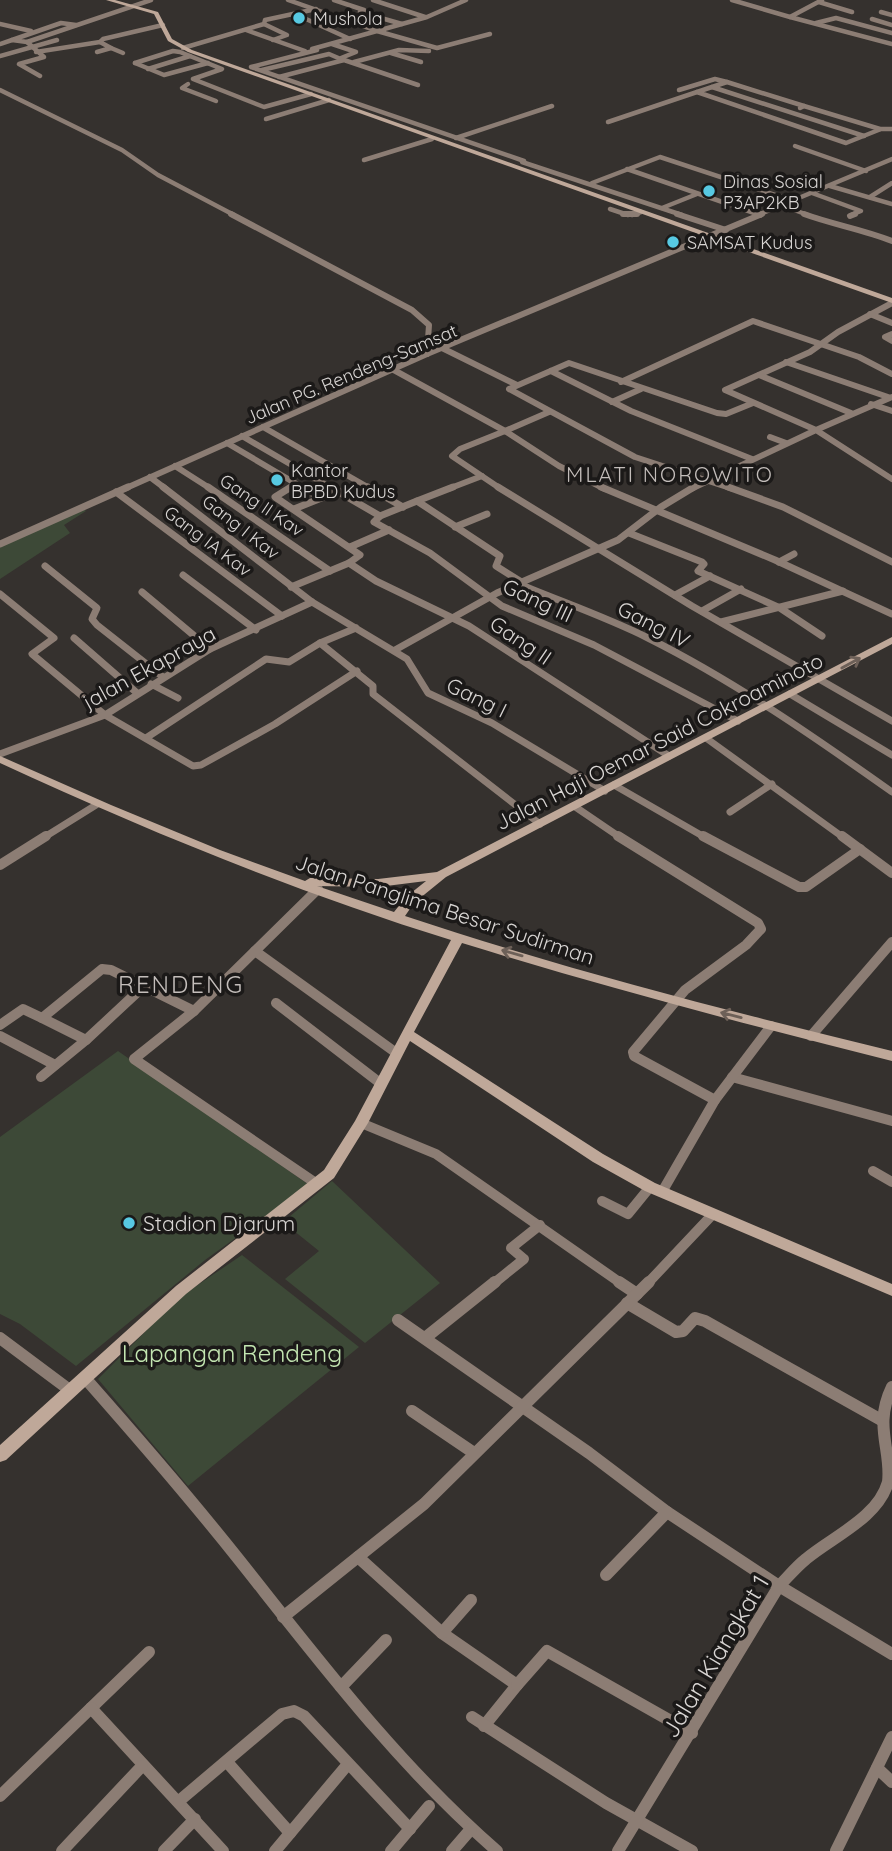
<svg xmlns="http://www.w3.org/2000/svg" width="892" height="1851" font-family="Quicksand,sans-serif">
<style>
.green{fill:#3d4937}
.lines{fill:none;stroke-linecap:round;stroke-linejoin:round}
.street-far4{stroke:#8c7d74;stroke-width:4.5}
.street-far3{stroke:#8c7d74;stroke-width:6}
.street-far2{stroke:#8c7d74;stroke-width:7}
.street-far1{stroke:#8c7d74;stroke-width:10}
.street{stroke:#8c7d74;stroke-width:12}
.secondary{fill:#bfa899;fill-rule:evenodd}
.oneway{stroke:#6d6058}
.poi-dot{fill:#57c9e2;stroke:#1b1918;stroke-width:2.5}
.labels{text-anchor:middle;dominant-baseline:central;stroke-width:7;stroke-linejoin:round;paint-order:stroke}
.far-poi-label{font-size:18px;fill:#d8d5d3;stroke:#1b1918;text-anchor:start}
.far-street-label{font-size:18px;fill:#d8d5d3;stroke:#1b1918}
.far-quarter-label{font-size:21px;letter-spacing:2px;fill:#c3bdba;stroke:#1b1918}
.street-label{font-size:21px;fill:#d8d5d3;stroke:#1b1918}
.poi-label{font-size:21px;fill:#d8d5d3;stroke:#1b1918;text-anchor:start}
.quarter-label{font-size:24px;letter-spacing:2px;fill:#c3bdba;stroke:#1b1918}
.near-park-label{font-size:24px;fill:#c3e6b1;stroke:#1b1918}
.near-street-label{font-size:24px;fill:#d8d5d3;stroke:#1b1918}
</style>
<rect width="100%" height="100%" fill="#35312e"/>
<g class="green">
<polygon points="81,507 86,511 64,525 70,533 0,579 0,544"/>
<polygon points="118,1051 309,1185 205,1260 76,1366 20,1324 0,1314 0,1137"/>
<polygon points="332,1181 440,1283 365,1343 285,1279 319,1251 283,1222"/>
<polygon points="242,1255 359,1347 188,1486 98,1379 180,1297"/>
</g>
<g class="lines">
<g class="street-far4">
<polyline points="288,0 377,31 427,17 466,0"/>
<polyline points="334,0 364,10 360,12 402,24"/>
<polyline points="373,0 425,17"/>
<polyline points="732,0 790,17"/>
<polyline points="822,0 790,17 892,44"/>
<polyline points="819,2 852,12"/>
<polyline points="881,12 892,15"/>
<polyline points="295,14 350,39"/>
<polyline points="872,19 892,25"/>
<polyline points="816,23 836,18 892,33"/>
<polyline points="0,24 31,31"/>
<polyline points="264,24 287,35 273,40"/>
<polyline points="246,30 305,51"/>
<polyline points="27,42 12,40 61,23 76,25"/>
<polyline points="0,44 12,40"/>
<polyline points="332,44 356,52 341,58"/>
<polyline points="111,48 123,53"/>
<polyline points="183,48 264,24 265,20 316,9"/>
<polyline points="312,49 377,31 437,48 490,34"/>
<polyline points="317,50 251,67 524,161"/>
<polyline points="36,52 100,42"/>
<polyline points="97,52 111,48 100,42 103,39 163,25"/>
<polyline points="391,53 421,62"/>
<polyline points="0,56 57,40"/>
<polyline points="354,62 399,50 429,51"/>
<polyline points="135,63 173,51 180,52 222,69 193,79 264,107 311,94"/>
<polyline points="135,63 164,75 208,63"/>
<polyline points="148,69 190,56"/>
<polyline points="262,70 329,54 343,60"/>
<polyline points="40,76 19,64 44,57 27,42 151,0"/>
<polyline points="279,77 344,60 418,85"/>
<polyline points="188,84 182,88 216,101"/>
<polyline points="712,87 697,92 846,143 881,129 892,129"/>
<polyline points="0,90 122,150 158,175 234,215"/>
<polyline points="679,90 715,79 727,82"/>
<polyline points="804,106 727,82 712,87 864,136"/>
<polyline points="800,108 804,106 880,129"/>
<polyline points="266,119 329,100"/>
<polyline points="608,122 697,92"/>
<polyline points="456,138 552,106"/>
<polyline points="795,146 866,171"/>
<polyline points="364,160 432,139"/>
<polyline points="522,162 682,215"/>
<polyline points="627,169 760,215"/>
<polyline points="592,183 660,157 793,201"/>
<polyline points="830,186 892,204"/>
<polyline points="812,193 861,211 851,215"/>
<polyline points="870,197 892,183"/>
<polyline points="783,206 808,215"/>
<polyline points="662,208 697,194"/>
<polyline points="610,209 628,215"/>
<polyline points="632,215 641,212"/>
<polyline points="758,215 892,159"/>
</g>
<g class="street-far3">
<polyline points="231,214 412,310 429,325 427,354"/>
<polyline points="623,214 637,214"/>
<polyline points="677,214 726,230"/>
<polyline points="756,214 760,215"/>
<path d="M 804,214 C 834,225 862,229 892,241"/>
<polyline points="850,216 855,214"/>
<polyline points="892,303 838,332 810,352 725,390 816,430 892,397"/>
<polyline points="870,314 892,323"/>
<polyline points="892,334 885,337 892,341"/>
<polyline points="442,348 517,385"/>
<polyline points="786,362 888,397"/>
<polyline points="392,369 505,431"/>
<polyline points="551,371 631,411 752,459"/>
<polyline points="759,375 851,413"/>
<polyline points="621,382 753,321 859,357 892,374"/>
<polyline points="612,402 641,389"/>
<polyline points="871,404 892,411"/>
<polyline points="549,412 505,431 559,466 605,489"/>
<polyline points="263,427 371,489"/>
<polyline points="242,436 333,489"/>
<polyline points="770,437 786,443"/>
<polyline points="227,443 305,489"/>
<polyline points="175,466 211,489"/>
<polyline points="150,477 166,489"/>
<polyline points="124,489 427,354 762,214"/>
<polyline points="288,489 296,484"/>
<polyline points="448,489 482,476"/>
<polyline points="501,489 452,456 460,449 505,431"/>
<polyline points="691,489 816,430 892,479"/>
<polyline points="733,489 635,457 509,389 569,363 717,413 726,414 753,403"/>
</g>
<g class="street-far2">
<polyline points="163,487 312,602 407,659 428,693 492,723 605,791"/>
<polyline points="208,487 330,571"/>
<polyline points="291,487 275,497 360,555 349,563 291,587"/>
<polyline points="302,487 320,498"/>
<polyline points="330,487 380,516"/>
<polyline points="368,487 403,507"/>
<polyline points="453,487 417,501 500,556 496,566 523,583"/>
<polyline points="498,487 692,606 892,721"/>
<polyline points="601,487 775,560 892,614"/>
<polyline points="728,487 783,507 892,562"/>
<polyline points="116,492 282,616"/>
<polyline points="417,501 380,516 374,522 430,553 502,606 594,645 738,721"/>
<polyline points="294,509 339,491"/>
<polyline points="455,527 487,514"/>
<polyline points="629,533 702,562 704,564 698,571 780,608 822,636"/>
<polyline points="0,544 128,487"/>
<polyline points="350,547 389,530"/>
<polyline points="779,562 794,554"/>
<polyline points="349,563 376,581 469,626 669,756"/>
<polyline points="45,566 97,608 92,619 97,625 163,677"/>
<polyline points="183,575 256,630"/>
<path d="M 519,584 C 562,602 606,617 648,638 C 734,681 813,736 892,792"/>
<polyline points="142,592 210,649"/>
<polyline points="0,594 54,638 32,654 105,715 193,766 201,765 275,724 357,671"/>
<polyline points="675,595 710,576"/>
<polyline points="702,611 741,589"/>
<polyline points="721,622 843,591"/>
<polyline points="74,638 137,693"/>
<polyline points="320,643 373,686 373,694 540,824"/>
<polyline points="395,650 497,593 618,540 661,507 694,487"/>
<polyline points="151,684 178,698"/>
<polyline points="790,694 892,755"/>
<polyline points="146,738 266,659 289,662 320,643 356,628"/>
<polyline points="706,738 844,838"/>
<polyline points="0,754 105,715 210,649 312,602"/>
<polyline points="614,785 706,838"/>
<polyline points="574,806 621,838"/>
<polyline points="730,812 772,784"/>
<polyline points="43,838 96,805"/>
</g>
<g class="street-far1">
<polyline points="618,836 758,923 761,929 746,945 685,990 633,1052 634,1056 715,1100"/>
<polyline points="703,836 799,887 806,887 860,849"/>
<polyline points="842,836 892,873"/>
<polyline points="0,865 46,836"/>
<polyline points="255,951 395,1052"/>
<polyline points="276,1003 380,1083"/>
<polyline points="0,1025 23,1009 42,1018"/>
<polyline points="0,1036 55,1065"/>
<polyline points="811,1036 892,942"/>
<polyline points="86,1040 144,986"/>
<polyline points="41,1077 86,1040 42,1018 102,969 111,970 194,1011"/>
<polyline points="732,1077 892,1121"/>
<polyline points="361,1123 436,1154 622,1284"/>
<polyline points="873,1171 892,1182"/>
<polyline points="317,1184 134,1059 194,1011 318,889"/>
<polyline points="662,1192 715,1100 771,1026"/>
<polyline points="602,1201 628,1214 650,1187"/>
<polyline points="493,1284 524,1259 511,1248 540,1225"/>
<polyline points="647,1284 713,1214"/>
</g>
<g class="street">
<polyline points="619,1282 637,1294"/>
<polyline points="627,1303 676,1332 683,1331 695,1318 705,1321 883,1421"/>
<polyline points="398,1320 589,1453 667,1512 779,1586 892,1654"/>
<polyline points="0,1338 71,1391"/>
<polyline points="425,1338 495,1282"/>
<path d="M 85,1378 C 138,1438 190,1498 240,1561 C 321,1663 398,1765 497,1851"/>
<polyline points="412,1411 474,1453"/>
<polyline points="358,1557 442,1633 517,1685 484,1726"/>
<polyline points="606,1575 667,1512"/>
<polyline points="283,1617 424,1504 649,1282"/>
<polyline points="442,1633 471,1600"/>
<polyline points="517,1685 547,1651 692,1733"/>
<polyline points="341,1687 386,1640"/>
<polyline points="91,1708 149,1652"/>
<polyline points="472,1717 606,1803 692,1851"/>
<polyline points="227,1762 290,1833"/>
<polyline points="877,1768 892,1782"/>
<polyline points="0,1796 91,1708 223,1851"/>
<polyline points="179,1801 282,1714 294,1711 304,1716 410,1829"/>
<polyline points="62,1851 142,1766"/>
<polyline points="164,1851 195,1819"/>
<polyline points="275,1851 348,1764"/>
<polyline points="391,1851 429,1806"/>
<polyline points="452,1851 471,1829"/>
<path d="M 618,1851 L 779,1586 C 788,1577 796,1567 806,1559 C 832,1537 878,1518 888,1482 C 892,1450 873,1426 892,1387"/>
<polyline points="836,1851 892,1737"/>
</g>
<g class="secondary">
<polygon points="106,0 115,0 158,12 172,39 192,50 892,298 892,303 188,52 168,41 154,14"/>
<path d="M 892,637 L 892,644 L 446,877 L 414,903 L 405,916 C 564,969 728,1011 892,1051 L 892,1061 C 748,1025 604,987 462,943 L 414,1032 L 603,1154 L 655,1183 L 892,1284 L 892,1296 L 645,1191 L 593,1162 L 410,1041 L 368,1123 L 334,1178 L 186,1294 L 6,1460 L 0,1462 L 0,1445 L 176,1286 L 324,1170 L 355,1121 L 451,940 C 297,892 147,831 0,763 L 0,756 L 111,805 L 220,850 L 305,881 L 310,878 L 378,879 L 437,872 ZM 426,881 L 406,897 L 394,912 L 317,886 L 378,887 Z"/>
</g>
</g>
<defs><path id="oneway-shaft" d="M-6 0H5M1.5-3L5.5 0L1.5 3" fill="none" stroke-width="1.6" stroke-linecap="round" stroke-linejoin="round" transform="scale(1.75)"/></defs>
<g class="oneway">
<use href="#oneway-shaft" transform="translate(851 663) rotate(-29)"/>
<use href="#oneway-shaft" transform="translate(512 953) rotate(-164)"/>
<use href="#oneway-shaft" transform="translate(731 1015) rotate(-166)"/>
</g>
<g class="poi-dot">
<circle cx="299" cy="18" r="7"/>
<circle cx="709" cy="191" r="7"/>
<circle cx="673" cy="242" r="7"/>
<circle cx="277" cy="480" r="7"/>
<circle cx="129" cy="1223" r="7"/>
</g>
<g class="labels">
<g class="far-poi-label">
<text x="313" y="18">Mushola</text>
<text x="723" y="181">Dinas Sosial<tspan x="723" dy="21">P3AP2KB</tspan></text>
<text x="687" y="242">SAMSAT Kudus</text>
<text x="291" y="470">Kantor<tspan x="291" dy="21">BPBD Kudus</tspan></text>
</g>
<g class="far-street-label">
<text transform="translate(351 374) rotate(-23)">Jalan PG. Rendeng-Samsat</text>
<text transform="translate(262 505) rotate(34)">Gang II Kav</text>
<text transform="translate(241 527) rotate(38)">Gang I Kav</text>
<text transform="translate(208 541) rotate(37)">Gang IA Kav</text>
</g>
<g class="far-quarter-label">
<text x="670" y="474">MLATI NOROWITO</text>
</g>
<g class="street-label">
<text transform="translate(538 600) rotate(25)">Gang III</text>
<text transform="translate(654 624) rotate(27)">Gang IV</text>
<text transform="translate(521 640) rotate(34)">Gang II</text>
<text transform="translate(149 667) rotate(-29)">jalan Ekapraya</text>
<text transform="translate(477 697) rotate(26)">Gang I</text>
<text transform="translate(659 741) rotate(-27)">Jalan Haji Oemar Said Cokroaminoto</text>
<text transform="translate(445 909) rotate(18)">Jalan Panglima Besar Sudirman</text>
</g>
<g class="poi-label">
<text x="143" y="1223">Stadion Djarum</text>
</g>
<g class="quarter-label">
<text x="181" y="984">RENDENG</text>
</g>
<g class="near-park-label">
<text x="232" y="1353">Lapangan Rendeng</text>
</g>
<g class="near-street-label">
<text transform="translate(715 1656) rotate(-59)">Jalan Kiangkat 1</text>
</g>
</g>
</svg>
